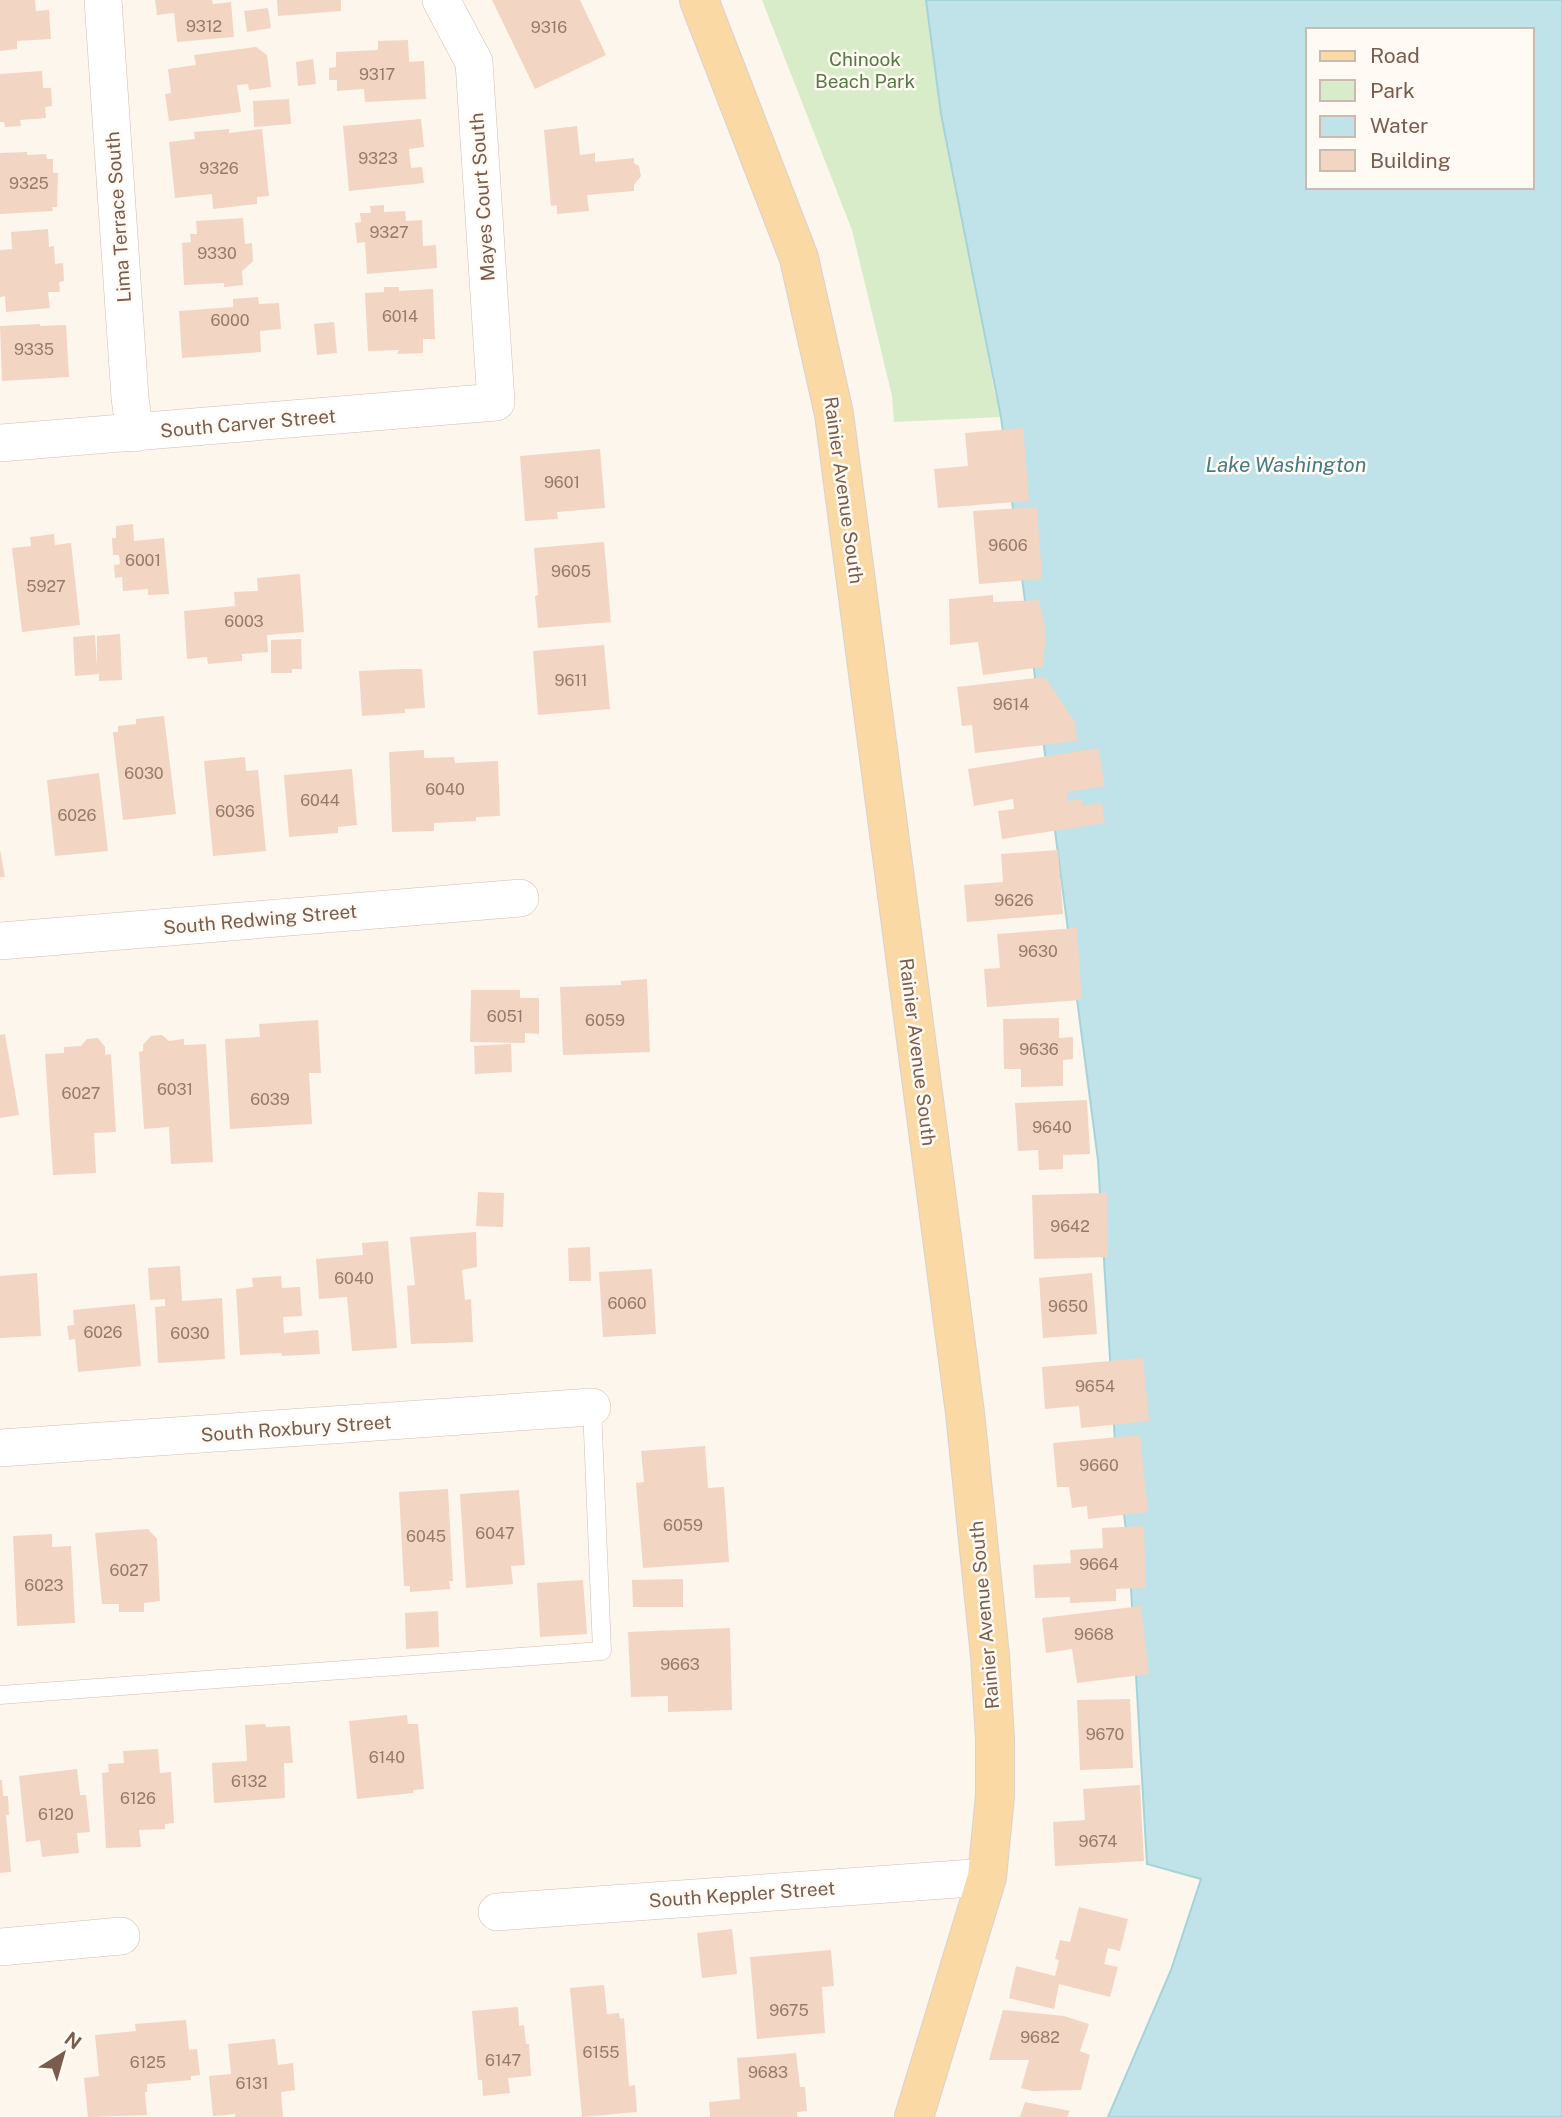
<svg xmlns="http://www.w3.org/2000/svg" width="1562" height="2117" font-family="'Public Sans',sans-serif">
<style>
.green{fill:#d8ecc9}
.water{fill:#bfe3e8;stroke:#a5d3da;stroke-width:2;fill-rule:evenodd}
.building{fill:#f3d5c3}
.lines{fill:none;stroke-linecap:round;stroke-linejoin:round}
.service-casing{stroke:#d1beb0;stroke-width:19}
.minor-casing{stroke:#d1beb0;stroke-width:38}
.primary-casing{stroke:#dad1cd;stroke-width:40}
.service{stroke:#fff;stroke-width:18}
.minor{stroke:#fff;stroke-width:37}
.primary{stroke:#fbd9a5;stroke-width:38}
.labels{text-anchor:middle;dominant-baseline:central;stroke-width:5;stroke-linejoin:round;paint-order:stroke}
.number-label{font-size:16px;fill:#987a6a}
.park-label{font-size:19px;fill:#537a41;stroke:#fffaf3}
.street-label{font-size:19px;fill:#7a5c4d;stroke:#fffaf3}
.water-label{font-size:21px;font-style:italic;fill:#437c86;stroke:#fffaf3}
</style>
<rect width="100%" height="100%" fill="#fdf6ec"/>
<polygon class="green" points="762,0 926,0 994,390 1001,417 894,422 892,396 852,230"/>
<path class="water" d="M 926,0 L 1562,0 L 1562,2117 L 1108,2117 L 1171,1970 L 1201,1879 L 1147,1864 L 1129,1554 L 1115,1442 L 1098,1160 L 1001,417 L 941,114 ZM 1308,30 L 1532,30 L 1532,187 L 1308,187 Z"/>
<g class="building">
<polygon points="0,0 35,0 36,11 49,10 51,39 17,41 17,49 0,51"/>
<polygon points="155,0 212,0 213,4 231,2 234,37 177,42 174,13 157,15"/>
<polygon points="277,0 341,0 341,11 278,16"/>
<polygon points="492,0 580,0 606,55 535,89"/>
<polygon points="268,8 271,28 247,32 244,11"/>
<polygon points="408,40 409,62 424,61 426,99 365,102 364,89 337,91 337,80 329,80 329,68 336,67 336,52 378,50 378,41"/>
<polygon points="256,47 267,55 271,87 249,90 248,84 237,85 241,112 169,121 165,94 171,93 168,69 196,65 194,55"/>
<polygon points="313,59 316,84 298,86 296,62"/>
<polygon points="42,71 43,88 51,88 52,106 45,107 46,118 20,120 21,126 5,127 4,122 0,122 0,74"/>
<polygon points="289,99 291,124 254,127 253,101"/>
<polygon points="421,119 424,147 409,149 411,168 422,167 424,183 349,191 343,126"/>
<polygon points="577,126 580,155 595,153 595,162 634,158 634,163 639,166 641,176 634,185 634,191 587,195 589,211 557,214 557,205 551,206 544,130"/>
<polygon points="229,129 229,133 262,129 269,196 257,197 257,204 213,209 212,194 175,198 169,142 195,139 194,132"/>
<polygon points="27,152 27,155 46,154 47,159 53,159 53,173 58,173 57,207 52,207 53,211 0,214 0,153"/>
<polygon points="384,205 384,212 405,211 406,221 422,220 423,246 436,245 437,268 367,274 365,242 357,243 355,223 361,222 360,213 371,213 370,206"/>
<polygon points="243,218 245,244 252,243 253,261 242,271 243,285 224,287 224,283 184,285 182,243 191,242 190,234 197,234 196,221"/>
<polygon points="48,229 49,247 54,246 55,264 63,263 64,281 59,282 60,292 48,292 50,308 6,312 5,296 0,297 0,250 12,249 11,232"/>
<polygon points="384,287 399,287 399,291 433,289 435,339 423,339 423,353 397,354 399,350 368,351 365,293 384,292"/>
<polygon points="258,297 259,304 279,303 281,329 260,331 261,352 182,358 179,311 233,307 233,299"/>
<polygon points="334,322 337,353 317,355 314,324"/>
<polygon points="40,324 40,326 66,325 69,377 2,381 0,326"/>
<polygon points="1023,428 1029,501 938,508 934,469 968,466 965,433"/>
<polygon points="600,449 605,508 557,512 558,519 525,521 520,456"/>
<polygon points="1037,507 1042,579 979,584 973,511"/>
<polygon points="133,524 134,541 164,538 169,594 148,595 148,589 123,591 122,577 115,578 114,565 120,564 119,555 113,555 112,538 116,538 116,526"/>
<polygon points="54,534 55,545 71,543 80,625 22,632 12,548 31,546 30,537"/>
<polygon points="604,542 611,622 538,628 535,596 538,595 534,548"/>
<polygon points="300,574 304,632 267,635 268,652 242,654 242,661 208,664 207,657 187,659 184,611 235,606 234,592 258,591 257,578"/>
<polygon points="993,595 993,602 1039,600 1046,632 1043,667 983,675 978,642 950,645 949,599"/>
<polygon points="120,634 122,680 99,681 99,674 75,676 73,637 95,635 97,666 97,636"/>
<polygon points="301,639 302,669 292,669 292,673 271,673 271,640"/>
<polygon points="604,645 610,709 538,715 533,651"/>
<polygon points="403,669 422,669 425,708 405,709 405,713 362,716 359,671"/>
<polygon points="1045,677 1075,722 1077,741 975,753 972,725 962,726 957,687"/>
<polygon points="164,716 176,814 123,820 113,732 118,732 118,726 136,724 136,719"/>
<polygon points="1098,748 1105,786 1067,792 1068,801 1082,799 1083,806 1102,803 1105,823 1002,839 998,811 1014,809 1013,799 974,806 968,769"/>
<polygon points="424,750 424,758 454,757 455,763 498,761 500,816 476,817 476,821 434,823 434,831 392,832 389,752"/>
<polygon points="245,757 246,771 258,770 266,851 213,856 204,761"/>
<polygon points="352,769 357,825 338,827 338,833 289,837 284,775"/>
<polygon points="99,773 108,851 55,856 47,780"/>
<polygon points="0,850 5,877 0,877"/>
<polygon points="1058,850 1063,914 967,922 964,885 1003,882 1001,854"/>
<polygon points="1077,928 1082,1000 987,1007 984,969 1000,968 997,934"/>
<polygon points="647,979 650,1052 563,1055 560,987 621,985 621,981"/>
<polygon points="471,990 520,990 520,998 539,998 539,1034 525,1033 525,1043 470,1042"/>
<polygon points="1059,1018 1059,1038 1073,1037 1073,1059 1063,1060 1063,1086 1021,1087 1021,1069 1004,1069 1003,1019"/>
<polygon points="318,1020 321,1073 309,1073 312,1124 230,1129 225,1039 260,1037 259,1024"/>
<polygon points="5,1034 19,1115 0,1118 0,1035"/>
<polygon points="162,1035 169,1041 184,1039 184,1045 206,1044 213,1162 171,1164 169,1127 144,1129 139,1052 143,1051 143,1045 151,1036"/>
<polygon points="98,1038 105,1047 105,1055 111,1054 116,1132 94,1133 96,1173 53,1175 45,1054 64,1053 64,1047 81,1046 87,1039"/>
<polygon points="511,1044 512,1072 475,1074 474,1046"/>
<polygon points="1087,1100 1090,1154 1063,1155 1063,1169 1039,1170 1038,1150 1018,1151 1015,1103"/>
<polygon points="478,1192 504,1193 503,1227 476,1226"/>
<polygon points="1107,1193 1108,1257 1034,1259 1032,1195"/>
<polygon points="476,1232 477,1267 462,1270 465,1300 471,1299 473,1342 411,1344 407,1286 415,1285 410,1237"/>
<polygon points="388,1241 397,1348 352,1351 347,1297 319,1299 316,1259 363,1255 362,1243"/>
<polygon points="590,1247 591,1281 569,1281 568,1248"/>
<polygon points="180,1266 182,1301 222,1298 225,1359 158,1363 155,1307 165,1306 165,1299 150,1300 148,1268"/>
<polygon points="652,1269 656,1334 603,1337 599,1272"/>
<polygon points="37,1273 41,1336 0,1338 0,1276"/>
<polygon points="1092,1273 1097,1334 1043,1338 1039,1278"/>
<polygon points="281,1276 282,1288 300,1287 302,1316 283,1317 284,1333 318,1330 320,1354 282,1356 281,1353 240,1355 236,1289 253,1287 252,1278"/>
<polygon points="135,1304 141,1366 78,1372 75,1339 69,1340 67,1326 74,1325 73,1310"/>
<polygon points="1143,1358 1149,1421 1081,1428 1079,1406 1045,1409 1042,1367"/>
<polygon points="1140,1435 1148,1512 1088,1519 1087,1506 1072,1508 1069,1487 1057,1487 1053,1443"/>
<polygon points="705,1446 708,1488 724,1487 729,1562 643,1568 636,1483 644,1482 641,1451"/>
<polygon points="448,1489 453,1581 449,1581 450,1589 410,1592 410,1586 404,1586 399,1492"/>
<polygon points="519,1490 525,1565 511,1566 513,1584 466,1588 460,1494"/>
<polygon points="1144,1526 1146,1588 1116,1589 1116,1601 1070,1603 1070,1597 1035,1598 1033,1565 1071,1563 1070,1550 1103,1548 1102,1528"/>
<polygon points="148,1529 157,1539 160,1601 144,1603 144,1612 119,1612 119,1604 102,1604 95,1533"/>
<polygon points="52,1534 52,1547 71,1546 75,1623 17,1626 13,1536"/>
<polygon points="683,1579 683,1607 633,1607 632,1580"/>
<polygon points="583,1580 587,1634 540,1637 537,1583"/>
<polygon points="1141,1606 1149,1674 1077,1683 1072,1649 1046,1653 1042,1618"/>
<polygon points="438,1611 439,1647 406,1649 405,1613"/>
<polygon points="730,1628 732,1710 668,1712 668,1696 631,1697 628,1632"/>
<polygon points="1130,1699 1133,1768 1080,1770 1077,1700"/>
<polygon points="407,1715 408,1724 418,1724 424,1789 413,1790 413,1793 357,1799 349,1721"/>
<polygon points="265,1724 266,1727 290,1726 293,1763 284,1763 285,1798 214,1803 212,1763 247,1761 245,1725"/>
<polygon points="158,1749 160,1773 171,1772 174,1823 165,1824 165,1829 139,1830 141,1847 106,1848 102,1773 109,1772 108,1764 124,1763 123,1751"/>
<polygon points="77,1769 80,1795 86,1795 90,1832 77,1833 79,1853 42,1857 40,1840 26,1842 19,1776"/>
<polygon points="0,1780 2,1780 3,1796 8,1796 9,1815 6,1815 11,1872 0,1873"/>
<polygon points="1140,1785 1144,1861 1055,1866 1053,1822 1085,1820 1083,1789"/>
<polygon points="1079,1907 1128,1919 1120,1951 1108,1948 1104,1964 1118,1967 1110,1997 1059,1984 1054,2009 1009,1998 1016,1966 1055,1976 1059,1960 1055,1959 1060,1940 1070,1942"/>
<polygon points="732,1929 737,1974 702,1978 697,1933"/>
<polygon points="831,1950 834,1986 822,1987 825,2033 757,2039 750,1957"/>
<polygon points="604,1985 607,2014 619,2013 620,2019 624,2018 629,2086 635,2085 637,2112 582,2117 570,1988"/>
<polygon points="518,2007 519,2026 524,2025 526,2044 529,2044 531,2076 508,2078 510,2093 483,2096 482,2080 478,2080 472,2011"/>
<polygon points="1003,2010 1064,2016 1089,2024 1080,2051 1090,2055 1081,2090 1032,2091 1021,2088 1029,2060 989,2060"/>
<polygon points="186,2020 189,2050 197,2049 200,2075 191,2076 191,2080 147,2084 147,2092 145,2092 147,2115 88,2117 84,2078 99,2076 95,2035 136,2031 135,2024"/>
<polygon points="275,2039 278,2065 293,2063 295,2090 281,2092 283,2117 235,2117 235,2114 213,2116 209,2076 231,2074 228,2044"/>
<polygon points="796,2053 800,2087 805,2087 807,2111 797,2112 797,2117 710,2117 709,2102 740,2099 737,2058"/>
<polygon points="1025,2102 1070,2111 1067,2117 1020,2117"/>
</g>
<g class="lines">
<defs>
<polyline id="service" points="0,1695 602,1651 592,1407"/>
<g id="minor">
<polyline points="103,0 130,398 135,433"/>
<polyline points="0,443 496,402 474,62 441,0"/>
<polyline points="0,941 520,898"/>
<polyline points="0,1448 592,1407"/>
<polyline points="497,1912 987,1877"/>
<polyline points="0,1947 121,1936"/>
</g>
<polyline id="primary" points="699,0 799,258 834,414 965,1413 990,1656 995,1739 995,1796 987,1877 914,2117"/>
</defs>
<use href="#service" class="service-casing"/>
<use href="#minor" class="minor-casing"/>
<use href="#primary" class="primary-casing"/>
<use href="#service" class="service"/>
<use href="#minor" class="minor"/>
<use href="#primary" class="primary"/>
</g>
<g class="labels">
<g class="number-label">
<text x="204" y="26">9312</text>
<text x="549" y="27">9316</text>
<text x="377" y="74">9317</text>
<text x="378" y="158">9323</text>
<text x="219" y="168">9326</text>
<text x="29" y="183">9325</text>
<text x="389" y="232">9327</text>
<text x="217" y="253">9330</text>
<text x="400" y="316">6014</text>
<text x="230" y="320">6000</text>
<text x="34" y="349">9335</text>
<text x="562" y="482">9601</text>
<text x="1008" y="545">9606</text>
<text x="143" y="560">6001</text>
<text x="571" y="571">9605</text>
<text x="46" y="586">5927</text>
<text x="244" y="621">6003</text>
<text x="571" y="680">9611</text>
<text x="1011" y="704">9614</text>
<text x="144" y="773">6030</text>
<text x="445" y="789">6040</text>
<text x="320" y="800">6044</text>
<text x="235" y="811">6036</text>
<text x="77" y="815">6026</text>
<text x="1014" y="900">9626</text>
<text x="1038" y="951">9630</text>
<text x="505" y="1016">6051</text>
<text x="605" y="1020">6059</text>
<text x="1039" y="1049">9636</text>
<text x="175" y="1089">6031</text>
<text x="81" y="1093">6027</text>
<text x="270" y="1099">6039</text>
<text x="1052" y="1127">9640</text>
<text x="1070" y="1226">9642</text>
<text x="354" y="1278">6040</text>
<text x="627" y="1303">6060</text>
<text x="1068" y="1306">9650</text>
<text x="103" y="1332">6026</text>
<text x="190" y="1333">6030</text>
<text x="1095" y="1386">9654</text>
<text x="1099" y="1465">9660</text>
<text x="683" y="1525">6059</text>
<text x="495" y="1533">6047</text>
<text x="426" y="1536">6045</text>
<text x="1099" y="1564">9664</text>
<text x="129" y="1570">6027</text>
<text x="44" y="1585">6023</text>
<text x="1094" y="1634">9668</text>
<text x="680" y="1664">9663</text>
<text x="1105" y="1734">9670</text>
<text x="387" y="1757">6140</text>
<text x="249" y="1781">6132</text>
<text x="138" y="1798">6126</text>
<text x="56" y="1814">6120</text>
<text x="1098" y="1841">9674</text>
<text x="789" y="2010">9675</text>
<text x="1040" y="2037">9682</text>
<text x="601" y="2052">6155</text>
<text x="503" y="2060">6147</text>
<text x="148" y="2062">6125</text>
<text x="768" y="2072">9683</text>
<text x="252" y="2083">6131</text>
</g>
<g class="park-label">
<text x="865" y="59">Chinook<tspan x="865" dy="22">Beach Park</tspan></text>
</g>
<g class="street-label">
<text transform="translate(482 197) rotate(-94)">Mayes Court South</text>
<text transform="translate(118 217) rotate(-94)">Lima Terrace South</text>
<text transform="translate(248 423) rotate(-5)">South Carver Street</text>
<text transform="translate(844 490) rotate(82)">Rainier Avenue South</text>
<text transform="translate(260 919) rotate(-5)">South Redwing Street</text>
<text transform="translate(918 1052) rotate(83)">Rainier Avenue South</text>
<text transform="translate(296 1428) rotate(-4)">South Roxbury Street</text>
<text transform="translate(984 1615) rotate(-95)">Rainier Avenue South</text>
<text transform="translate(742 1894) rotate(-4)">South Keppler Street</text>
</g>
<g class="water-label">
<text x="1286" y="464">Lake Washington</text>
</g>
</g>
<rect x="1306" y="28" width="228" height="161" fill="#fffaf3" stroke="#cabbb1" stroke-width="2"/>
<rect x="1320" y="51" width="35" height="10" fill="#fbd9a5" stroke="#cabbb1" stroke-width="2"/>
<text x="1370" y="63" font-size="21" fill="#7a5c4d">Road</text>
<rect x="1320" y="80" width="35" height="21" fill="#d8ecc9" stroke="#cabbb1" stroke-width="2"/>
<text x="1370" y="98" font-size="21" fill="#7a5c4d">Park</text>
<rect x="1320" y="116" width="35" height="21" fill="#bfe3e8" stroke="#cabbb1" stroke-width="2"/>
<text x="1370" y="133" font-size="21" fill="#7a5c4d">Water</text>
<rect x="1320" y="150" width="35" height="21" fill="#f3d5c3" stroke="#cabbb1" stroke-width="2"/>
<text x="1370" y="168" font-size="21" fill="#7a5c4d">Building</text>
<g transform="translate(63 2054) rotate(37)" stroke="#fffaf3" stroke-width="5" paint-order="stroke">
<path d="M0-5L12 26L0 18L-12 26Z" fill="#7a5c4d"/>
<text y="-10" font-size="19" font-weight="bold" text-anchor="middle" fill="#7a5c4d">N</text>
</g>
</svg>
